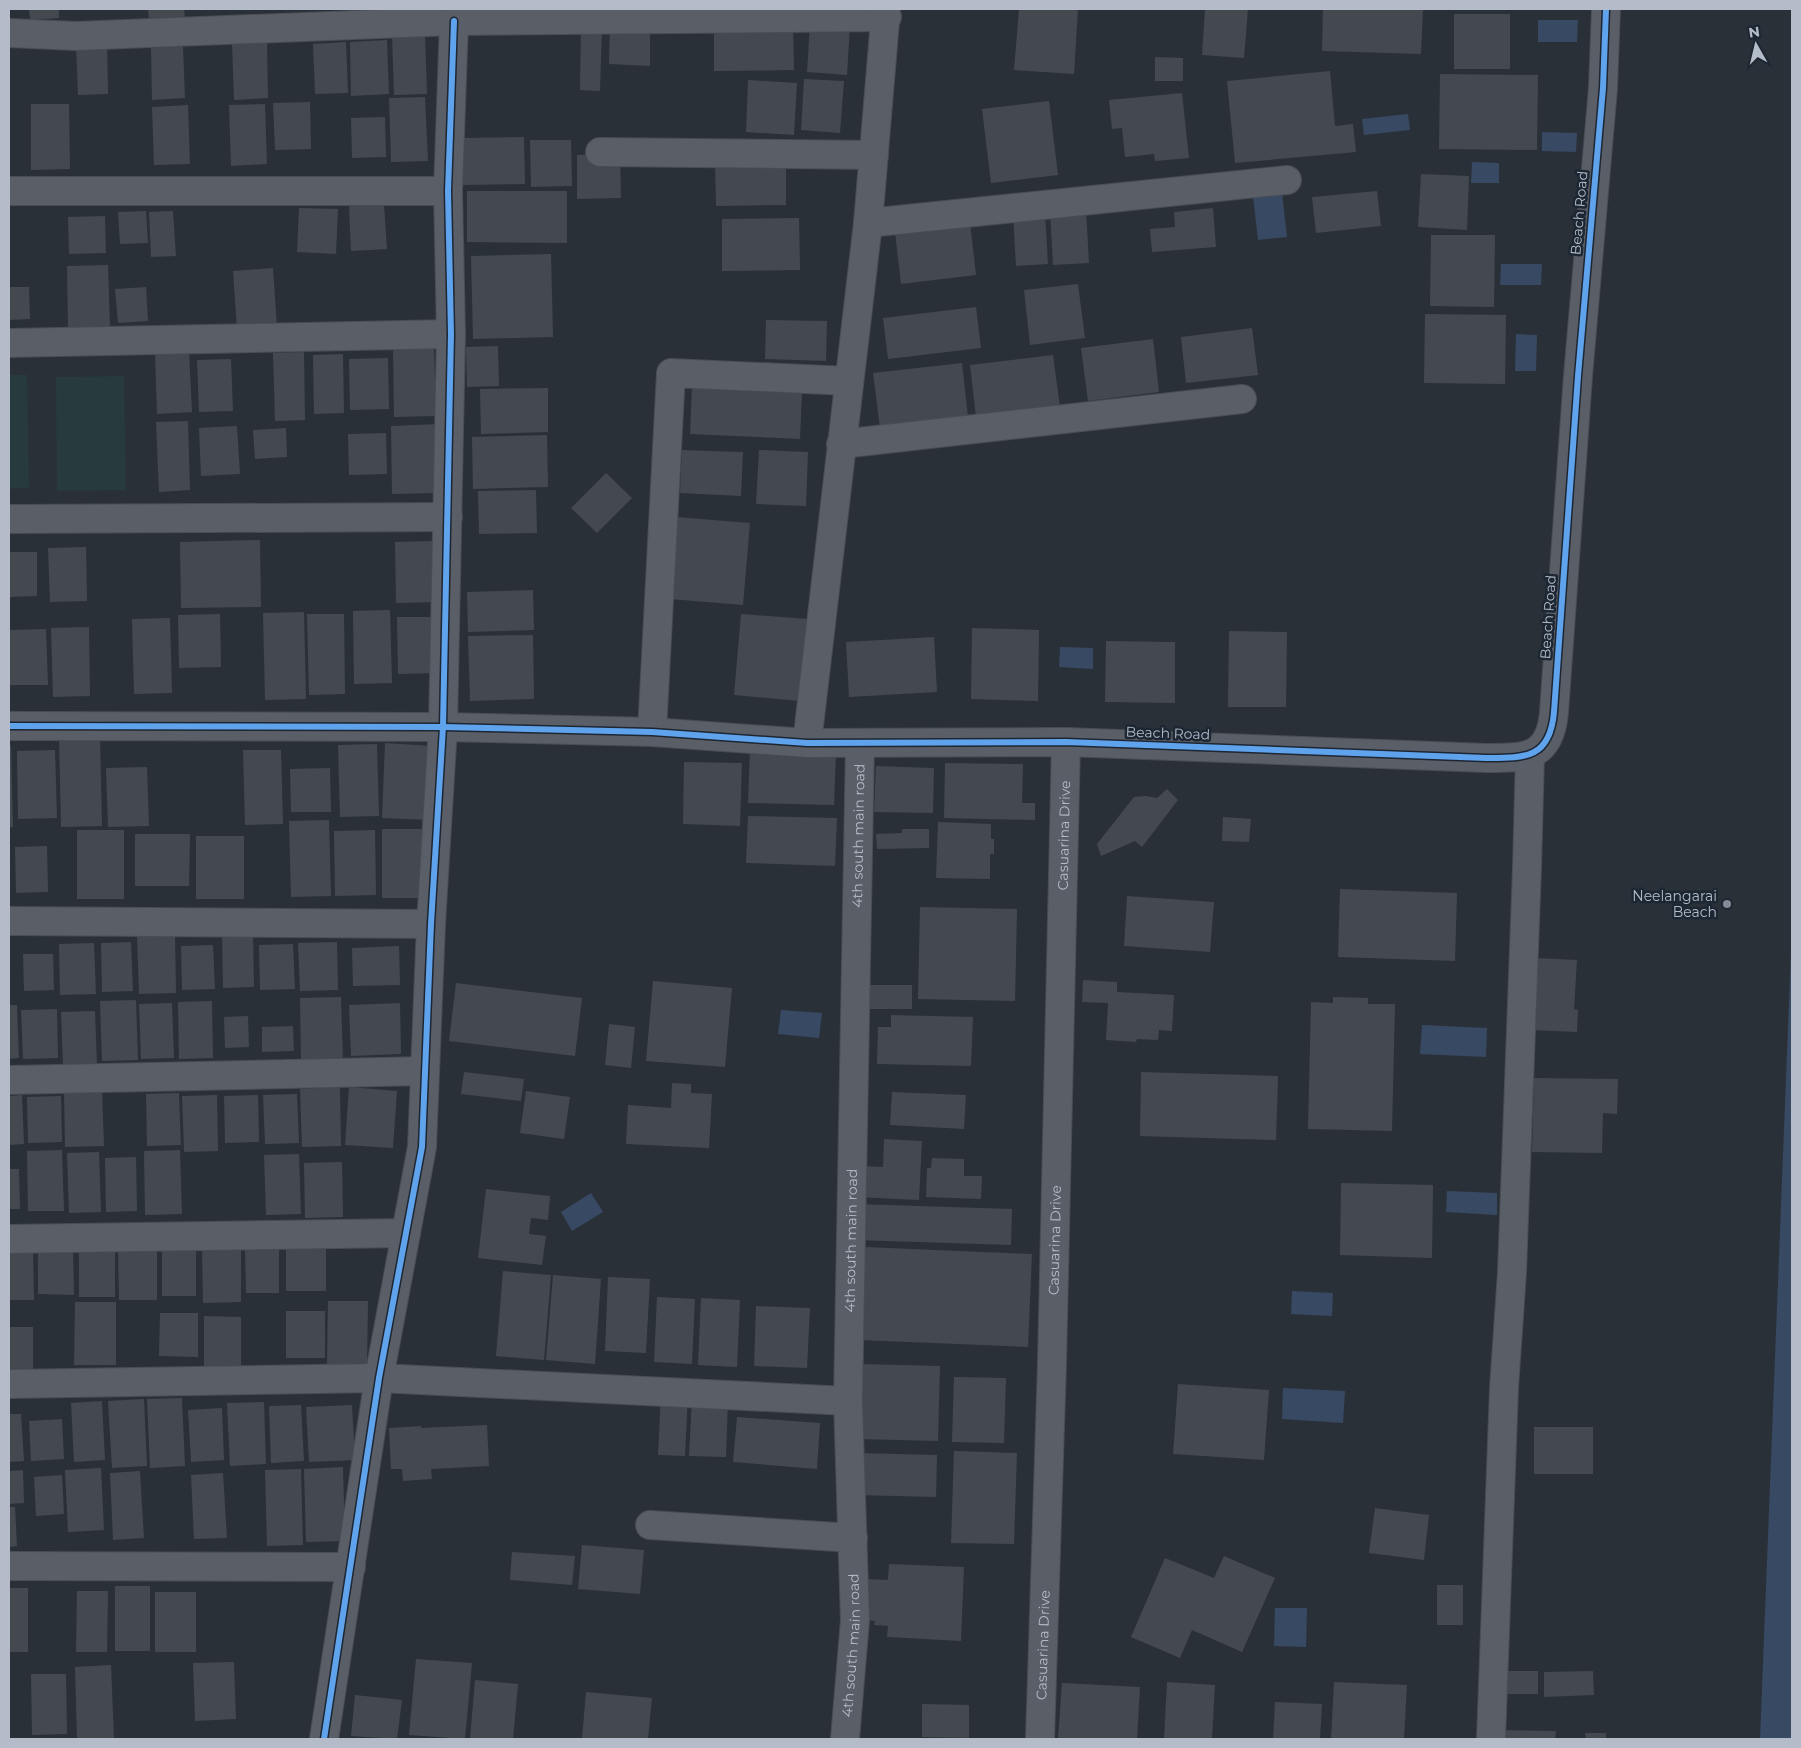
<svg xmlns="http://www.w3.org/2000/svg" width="1801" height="1748" font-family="Montserrat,sans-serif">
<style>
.green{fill:#273a3e}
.water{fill:#384963}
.building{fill:#444950}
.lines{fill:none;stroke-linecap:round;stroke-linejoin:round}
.minor-casing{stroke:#484c53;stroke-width:30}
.minor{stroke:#5a5e66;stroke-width:28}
.cycleway-casing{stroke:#1d2633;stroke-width:9}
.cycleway{stroke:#60a3ed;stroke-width:6}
.poi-dot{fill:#848b96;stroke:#1d2633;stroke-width:2}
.labels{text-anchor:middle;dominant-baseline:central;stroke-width:5;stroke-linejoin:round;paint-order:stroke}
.street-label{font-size:14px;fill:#b4bcc9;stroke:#1d2633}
.poi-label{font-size:14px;fill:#b4bcc9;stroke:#1d2633;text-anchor:end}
</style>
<rect width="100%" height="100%" fill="#2a3038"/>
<g class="green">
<polygon points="9,375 27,375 29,488 9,489"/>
<polygon points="124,376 126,490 57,491 56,377"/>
</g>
<g class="water">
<polygon points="1538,20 1578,20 1577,42 1538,42"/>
<polygon points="1408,114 1410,130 1364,135 1362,119"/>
<polygon points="1542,132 1577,133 1576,152 1542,151"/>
<polygon points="1472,162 1499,163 1499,183 1471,183"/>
<polygon points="1282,193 1287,237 1258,240 1253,196"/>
<polygon points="1501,264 1542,264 1541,285 1500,285"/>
<polygon points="1516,334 1537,335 1536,371 1515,371"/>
<polygon points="1060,647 1093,648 1093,669 1059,667"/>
<polygon points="1792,926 1792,1739 1760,1739"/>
<polygon points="781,1010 822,1013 819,1038 778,1034"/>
<polygon points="1422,1025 1487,1028 1486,1057 1420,1054"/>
<polygon points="1447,1191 1497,1193 1497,1215 1446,1212"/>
<polygon points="591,1193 603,1212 572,1231 561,1212"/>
<polygon points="1292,1291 1333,1293 1332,1316 1291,1314"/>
<polygon points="1283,1388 1345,1391 1343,1423 1282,1419"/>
<polygon points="1275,1608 1307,1608 1306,1647 1274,1646"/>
</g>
<g class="building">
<polygon points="29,9 59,9 59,18 30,20"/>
<polygon points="148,9 184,9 185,18 149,20"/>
<polygon points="1019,9 1078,9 1074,74 1014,70"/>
<polygon points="1205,9 1248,9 1244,58 1202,55"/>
<polygon points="1323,9 1423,9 1421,54 1322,51"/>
<rect x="1454" y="14" width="56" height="55"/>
<polygon points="610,23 650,24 650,66 609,64"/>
<polygon points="810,23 850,25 847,75 807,72"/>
<polygon points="793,24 794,70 714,71 714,25"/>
<polygon points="581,25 602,26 600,91 580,90"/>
<polygon points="425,34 427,94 394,95 392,36"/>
<polygon points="387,40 389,94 351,96 350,42"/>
<polygon points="267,42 268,98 234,100 232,43"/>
<polygon points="346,42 348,93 315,94 313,44"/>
<polygon points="107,43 108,94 78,95 76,44"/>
<polygon points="183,46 185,98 152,100 151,47"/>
<polygon points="1155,57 1183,58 1183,81 1155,81"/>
<polygon points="1330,71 1335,126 1353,124 1356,152 1235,163 1227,81"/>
<polygon points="1440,74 1538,75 1537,150 1439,149"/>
<polygon points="804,79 844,81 840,133 801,130"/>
<polygon points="748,80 797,83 794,135 746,132"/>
<polygon points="1182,93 1189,158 1155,161 1154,154 1125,157 1122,128 1112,129 1109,100"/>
<polygon points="425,97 428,161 391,162 389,98"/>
<polygon points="1049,101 1058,175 991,183 982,109"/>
<polygon points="310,102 311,149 275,150 273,103"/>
<polygon points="31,104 69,104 70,169 31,170"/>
<polygon points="265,104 267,164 231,166 229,105"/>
<polygon points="188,105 190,164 154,165 152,107"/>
<polygon points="385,117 386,157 352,158 351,118"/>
<polygon points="524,137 525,184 463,185 462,138"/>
<polygon points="530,140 571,140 572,186 531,187"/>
<polygon points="620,154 621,198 577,199 577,155"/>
<polygon points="786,158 786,205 716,206 715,159"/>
<polygon points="1421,174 1469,176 1467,230 1418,227"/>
<polygon points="467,191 567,191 567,243 467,242"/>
<polygon points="1377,191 1381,226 1316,233 1312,197"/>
<polygon points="384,204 387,249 351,251 349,206"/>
<polygon points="299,208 338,209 336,254 297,252"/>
<polygon points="1213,208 1216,247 1152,252 1150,229 1175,227 1174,212"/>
<polygon points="1086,209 1089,263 1053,265 1050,211"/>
<polygon points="146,211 148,243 120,244 118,212"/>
<polygon points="173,211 176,256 151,257 149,212"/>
<polygon points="1045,213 1048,264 1016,266 1013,215"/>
<polygon points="105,216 106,253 69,254 68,217"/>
<polygon points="799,218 800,270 722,271 722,219"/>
<polygon points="970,223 976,275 901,284 895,232"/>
<polygon points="1431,235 1495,235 1494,307 1430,306"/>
<polygon points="551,254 553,337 473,339 471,256"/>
<polygon points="108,265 110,326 68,328 67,266"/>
<polygon points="273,268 277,327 237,330 233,271"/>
<polygon points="1078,284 1085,338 1030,345 1024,290"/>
<polygon points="9,287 29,287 30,319 9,320"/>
<polygon points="146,287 148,321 118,323 115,289"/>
<polygon points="976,307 981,348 888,359 883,318"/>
<polygon points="1425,314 1506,315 1505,384 1424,383"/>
<polygon points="766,320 827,321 826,361 765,359"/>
<polygon points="1252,328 1258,375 1186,383 1181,337"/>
<polygon points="1153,339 1159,392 1088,401 1081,348"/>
<polygon points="498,346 499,386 467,387 466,347"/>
<polygon points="393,347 434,347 436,416 394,417"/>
<polygon points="189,351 192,412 157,414 155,353"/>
<polygon points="304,352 305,420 275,421 273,353"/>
<polygon points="343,354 344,413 314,414 313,355"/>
<polygon points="1053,355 1060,407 976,417 970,365"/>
<polygon points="388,358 389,409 350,410 349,359"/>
<polygon points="231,359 233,411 199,412 197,360"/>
<polygon points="962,363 968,417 880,428 873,373"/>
<polygon points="692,386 802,392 800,439 690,434"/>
<polygon points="548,388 548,432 481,434 480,389"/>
<polygon points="188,421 190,490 159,492 156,422"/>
<polygon points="438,424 439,493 392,494 391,426"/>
<polygon points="237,426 240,474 201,476 199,428"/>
<polygon points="286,428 287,457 255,459 253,430"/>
<polygon points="386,433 387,474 349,475 348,434"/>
<polygon points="547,435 548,487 473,489 472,437"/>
<polygon points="682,450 743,452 741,496 680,493"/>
<polygon points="759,450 808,452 806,506 756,504"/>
<polygon points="606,473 632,498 597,533 571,508"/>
<polygon points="536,490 537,533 479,534 478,491"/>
<polygon points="676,517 750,523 743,605 670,599"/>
<polygon points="260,540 261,607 181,608 180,542"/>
<polygon points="435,541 436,602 396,603 395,542"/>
<polygon points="86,547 87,601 50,602 48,548"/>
<polygon points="9,552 37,552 37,596 9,597"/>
<polygon points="533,590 534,630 468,632 467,592"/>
<polygon points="390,610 392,683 354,684 353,611"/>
<polygon points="304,612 306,699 265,700 263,613"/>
<polygon points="220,614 221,667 179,668 178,615"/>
<polygon points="307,614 344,614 345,694 309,695"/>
<polygon points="741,614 807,619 800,701 734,695"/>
<polygon points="397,617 435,617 437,673 398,674"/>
<polygon points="170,618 172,693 134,694 132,619"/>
<polygon points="89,627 90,696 53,697 51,628"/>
<polygon points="972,628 1039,630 1038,701 971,699"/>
<polygon points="46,629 48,685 9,685 9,630"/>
<polygon points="1229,631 1287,632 1286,707 1228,707"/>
<polygon points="533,635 534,699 470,701 468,636"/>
<polygon points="934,637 937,692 849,697 846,642"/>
<polygon points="1106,641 1175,642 1175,703 1105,702"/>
<polygon points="59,737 100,737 102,826 61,827"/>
<polygon points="385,743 433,746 430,820 382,818"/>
<polygon points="377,744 379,816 340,817 338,745"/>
<polygon points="9,745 11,745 13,827 9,827"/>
<polygon points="750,749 836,752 834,805 748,803"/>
<polygon points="55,750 57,818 18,819 17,751"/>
<polygon points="243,750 281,750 283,824 245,825"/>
<polygon points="684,762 742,763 740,826 683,824"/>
<polygon points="945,763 1023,764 1022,803 1035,803 1035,820 944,818"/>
<polygon points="876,766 934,768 933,813 874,812"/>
<polygon points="147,767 149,826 108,827 106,768"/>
<polygon points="330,768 331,812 291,812 290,769"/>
<polygon points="1167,789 1178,800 1142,847 1135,841 1101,856 1097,844 1134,797 1146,796 1157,798"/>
<polygon points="748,816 837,818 835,866 746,863"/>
<polygon points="1223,817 1251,819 1249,842 1222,841"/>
<polygon points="329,820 331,896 291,897 289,821"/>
<polygon points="938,822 991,824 991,839 994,839 994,854 990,854 990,879 936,878"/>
<polygon points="382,829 422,829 421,898 382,898"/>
<polygon points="902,829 929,829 929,848 877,849 876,834 902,833"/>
<rect x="77" y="830" width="47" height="69"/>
<polygon points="375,830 376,895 335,896 334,831"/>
<polygon points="135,834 190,834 189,886 135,886"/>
<rect x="196" y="836" width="48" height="63"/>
<polygon points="47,846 48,892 16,893 15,847"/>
<polygon points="1340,889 1457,893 1455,961 1338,957"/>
<polygon points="1127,896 1214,902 1210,952 1124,946"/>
<polygon points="920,907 1017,909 1015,1001 918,999"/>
<polygon points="253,934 254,987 223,988 222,935"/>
<polygon points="175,935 176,993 139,994 137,936"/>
<polygon points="131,942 133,991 102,992 101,943"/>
<polygon points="337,942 338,990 300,991 298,943"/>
<polygon points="94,943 96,994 60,995 59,944"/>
<polygon points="293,944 295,989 260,990 259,945"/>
<polygon points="213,945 215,989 182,990 181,946"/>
<polygon points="399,946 400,985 353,986 352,948"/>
<polygon points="23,954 53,954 54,990 24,991"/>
<polygon points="1535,958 1577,960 1574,1009 1578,1010 1577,1032 1532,1030"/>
<polygon points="1083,980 1117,982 1117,992 1174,995 1172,1031 1159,1030 1158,1040 1137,1039 1136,1042 1106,1040 1108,1003 1082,1002"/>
<polygon points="653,981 732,988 725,1067 646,1061"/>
<polygon points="456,983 582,998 575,1056 449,1041"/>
<polygon points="864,985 912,985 912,1009 865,1009"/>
<polygon points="341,997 343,1061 301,1062 300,998"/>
<polygon points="1333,997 1368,998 1368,1004 1395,1004 1392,1131 1308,1129 1311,1002 1333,1003"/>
<polygon points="136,1000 138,1060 102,1061 100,1001"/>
<polygon points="212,1001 213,1058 179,1059 178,1002"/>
<polygon points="172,1003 174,1058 141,1059 139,1004"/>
<polygon points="400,1003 401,1054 351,1056 349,1005"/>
<polygon points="9,1005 17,1005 19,1058 9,1059"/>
<polygon points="57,1009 58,1058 23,1059 21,1010"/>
<polygon points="95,1011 97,1065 63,1066 61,1012"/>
<polygon points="891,1015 973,1017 971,1066 877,1064 878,1027 891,1027"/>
<polygon points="248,1016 249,1047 225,1048 224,1017"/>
<polygon points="609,1024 635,1027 631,1068 605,1065"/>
<polygon points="293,1026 294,1051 262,1052 262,1027"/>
<polygon points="464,1072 524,1079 521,1101 461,1094"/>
<polygon points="1141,1072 1278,1076 1276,1140 1140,1136"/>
<polygon points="1534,1078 1618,1079 1617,1114 1603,1113 1602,1153 1532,1152"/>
<polygon points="672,1083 691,1084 691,1093 712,1094 709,1148 626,1144 628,1105 671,1108"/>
<polygon points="340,1087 341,1146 302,1147 300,1089"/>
<polygon points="349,1087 397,1091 393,1148 345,1145"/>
<polygon points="102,1090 104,1146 65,1147 64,1091"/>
<polygon points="526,1091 570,1097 564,1139 520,1133"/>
<polygon points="892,1092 966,1095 964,1129 890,1125"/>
<polygon points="179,1093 181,1145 147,1146 146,1094"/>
<polygon points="297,1094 299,1143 265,1144 263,1095"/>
<polygon points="22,1095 24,1144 9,1145 9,1096"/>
<polygon points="217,1095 218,1151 184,1152 182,1096"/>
<polygon points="258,1095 259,1142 225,1143 224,1096"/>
<polygon points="61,1096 62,1142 28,1143 27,1097"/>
<polygon points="884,1139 922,1141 919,1200 857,1197 859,1166 883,1167"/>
<polygon points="62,1150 64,1211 28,1211 27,1151"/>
<polygon points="180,1150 182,1214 145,1215 144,1151"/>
<polygon points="99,1152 101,1212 69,1213 67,1153"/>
<polygon points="299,1154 301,1214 266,1215 264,1155"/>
<polygon points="136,1157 137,1211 106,1212 105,1158"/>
<polygon points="932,1158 964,1159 964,1176 982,1176 981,1199 926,1197 927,1168 931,1168"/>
<polygon points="342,1162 343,1217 305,1218 304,1163"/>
<polygon points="9,1169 19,1169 20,1209 9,1209"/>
<polygon points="1341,1183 1433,1185 1432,1258 1340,1255"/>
<polygon points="486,1189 550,1196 548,1220 531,1218 529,1234 546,1236 542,1265 478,1258"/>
<polygon points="856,1204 1012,1209 1011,1245 855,1240"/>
<polygon points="118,1245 157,1245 157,1300 119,1300"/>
<rect x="79" y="1247" width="36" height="50"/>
<rect x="162" y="1247" width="34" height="49"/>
<polygon points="241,1247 241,1302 203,1303 202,1248"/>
<polygon points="245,1247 279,1247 279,1293 246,1293"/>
<polygon points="865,1247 1032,1254 1028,1347 860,1340"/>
<rect x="286" y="1248" width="40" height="43"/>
<polygon points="9,1249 33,1249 34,1300 9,1300"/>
<polygon points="38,1250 73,1250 74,1295 38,1294"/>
<polygon points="503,1271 551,1275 544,1360 496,1356"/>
<polygon points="553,1275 601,1279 595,1364 546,1360"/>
<polygon points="608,1277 650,1279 646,1353 605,1351"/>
<polygon points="657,1297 695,1299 692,1364 654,1362"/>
<polygon points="701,1298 740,1300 737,1367 698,1365"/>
<polygon points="328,1301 368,1301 367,1364 327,1364"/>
<polygon points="75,1302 116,1302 116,1365 74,1365"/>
<polygon points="756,1306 810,1308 807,1368 754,1366"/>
<rect x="286" y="1311" width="39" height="47"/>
<polygon points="160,1313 198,1313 198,1357 159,1356"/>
<polygon points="204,1316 241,1317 241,1367 204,1366"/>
<polygon points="9,1327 33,1327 33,1370 9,1371"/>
<polygon points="861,1364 940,1366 938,1441 859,1439"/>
<polygon points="954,1377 1006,1378 1004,1443 952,1442"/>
<polygon points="1178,1384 1269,1390 1264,1460 1173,1454"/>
<polygon points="661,1393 688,1394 685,1456 658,1455"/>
<polygon points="182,1398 185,1466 150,1468 147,1399"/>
<polygon points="692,1398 728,1400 726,1457 689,1456"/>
<polygon points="144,1399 147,1466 112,1468 108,1401"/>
<polygon points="102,1401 105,1460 74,1462 71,1403"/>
<polygon points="264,1402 266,1464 230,1466 227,1403"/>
<polygon points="301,1405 304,1461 271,1463 269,1406"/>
<polygon points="352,1405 355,1460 309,1462 306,1407"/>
<polygon points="222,1408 224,1460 191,1462 188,1410"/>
<polygon points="9,1414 21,1414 24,1461 9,1462"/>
<polygon points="737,1417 820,1423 817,1469 733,1462"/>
<polygon points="62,1419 64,1459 31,1461 29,1421"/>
<polygon points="487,1425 489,1466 431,1469 432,1479 403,1481 402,1469 391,1469 389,1428 421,1426 421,1428"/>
<rect x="1534" y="1427" width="59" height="47"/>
<polygon points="954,1451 1017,1453 1014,1544 951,1543"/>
<polygon points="857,1453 937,1455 936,1497 856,1495"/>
<polygon points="343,1467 345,1541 306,1542 304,1469"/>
<polygon points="101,1468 104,1530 68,1532 65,1470"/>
<polygon points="301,1469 303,1545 267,1546 265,1470"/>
<polygon points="23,1470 24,1503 9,1504 9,1471"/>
<polygon points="140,1471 144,1538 113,1540 110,1473"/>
<polygon points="223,1473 227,1538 194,1539 191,1475"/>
<polygon points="62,1475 64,1514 36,1516 34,1477"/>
<polygon points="9,1507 15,1507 17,1546 9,1547"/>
<polygon points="1375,1508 1429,1515 1424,1560 1369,1553"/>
<polygon points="582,1545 644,1550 640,1594 578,1589"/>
<polygon points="512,1552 575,1556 572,1585 510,1580"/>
<polygon points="1224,1556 1275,1578 1242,1652 1192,1630 1180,1658 1131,1637 1165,1558 1214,1578"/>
<polygon points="889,1564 964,1567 961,1641 887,1637 888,1626 874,1625 875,1621 864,1620 866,1579 888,1580"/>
<rect x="1437" y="1585" width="26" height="40"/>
<rect x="115" y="1586" width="35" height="65"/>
<rect x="9" y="1588" width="19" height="64"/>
<polygon points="77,1591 108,1591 107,1652 76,1652"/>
<rect x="155" y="1592" width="41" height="60"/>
<polygon points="416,1659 472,1663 465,1739 409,1735"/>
<polygon points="234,1662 236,1719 195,1721 193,1663"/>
<polygon points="111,1665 114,1739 77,1739 75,1667"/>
<rect x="1498" y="1671" width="40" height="23"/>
<polygon points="1593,1671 1594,1695 1544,1697 1544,1672"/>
<polygon points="31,1674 66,1674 67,1734 32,1735"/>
<polygon points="475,1680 518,1684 513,1739 470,1739"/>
<polygon points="1167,1682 1215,1685 1212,1739 1164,1739"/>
<polygon points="1334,1682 1407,1685 1404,1739 1331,1739"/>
<polygon points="1062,1683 1140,1687 1137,1739 1058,1739"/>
<polygon points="586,1692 652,1698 648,1739 582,1739"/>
<polygon points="355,1695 402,1700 397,1739 351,1736"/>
<polygon points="1275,1702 1322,1704 1320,1739 1273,1739"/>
<polygon points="922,1704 969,1705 969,1738 922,1737"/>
<polygon points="1497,1730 1556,1731 1555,1739 1497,1739"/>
<polygon points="1585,1733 1606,1733 1606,1739 1586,1739"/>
</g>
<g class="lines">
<defs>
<g id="minor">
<polyline points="9,33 76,36 454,21 887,17"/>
<polyline points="600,152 874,155"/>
<polyline points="9,191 448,191"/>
<polyline points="868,223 1287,180"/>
<polyline points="9,343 451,334"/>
<polyline points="841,444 1242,399"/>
<polyline points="9,519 448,517"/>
<path d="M 9,726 L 443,727 L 652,732 L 807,743 L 1066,742 L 1486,758 C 1525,758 1550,759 1554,712 L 1578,376 L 1603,88 L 1606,9"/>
<polyline points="652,732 671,373 849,381"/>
<polyline points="807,743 868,223 886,9"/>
<polyline points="9,921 431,924"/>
<polyline points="9,1080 425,1071"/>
<polyline points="9,1239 406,1233"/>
<polyline points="9,1384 379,1378 848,1401"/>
<polyline points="650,1525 853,1538"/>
<polyline points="9,1566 351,1567"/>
<polyline points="324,1739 379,1378 422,1147 431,924 443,727 451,334 448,191 454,21"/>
<path id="s1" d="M 845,1739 L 855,1620 L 848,1401 L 860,743"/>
<path id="s2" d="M 1040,1739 L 1052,1363 L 1066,742"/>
<polyline points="1491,1739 1504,1388 1512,1272 1527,868 1530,754"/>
</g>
</defs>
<use href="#minor" class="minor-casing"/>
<use href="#minor" class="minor"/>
<defs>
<g id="cycleway">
<path d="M 9,726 L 443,727 L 652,732 L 807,743 L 1066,742 L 1486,758 C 1525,758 1550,759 1554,712 L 1578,376 L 1603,88 L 1606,9"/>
<polyline points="324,1739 379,1378 422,1147 431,924 443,727 451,334 448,191 454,21"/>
</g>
</defs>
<use href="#cycleway" class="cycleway-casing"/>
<use href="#cycleway" class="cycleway"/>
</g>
<circle class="poi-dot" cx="1727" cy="904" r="5"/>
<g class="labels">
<g class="street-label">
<text transform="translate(1579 213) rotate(-85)">Beach Road</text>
<text transform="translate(1548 617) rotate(-86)">Beach Road</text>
<text transform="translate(1168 733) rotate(2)">Beach Road</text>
<text stroke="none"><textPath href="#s1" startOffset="904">4th south main road</textPath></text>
<text stroke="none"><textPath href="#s2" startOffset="904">Casuarina Drive</textPath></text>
<text stroke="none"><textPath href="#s2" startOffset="499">Casuarina Drive</textPath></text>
<text stroke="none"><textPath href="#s1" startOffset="499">4th south main road</textPath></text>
<text stroke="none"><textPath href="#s2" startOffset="94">Casuarina Drive</textPath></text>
<text stroke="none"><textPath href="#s1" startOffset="94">4th south main road</textPath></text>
</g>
<g class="poi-label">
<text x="1717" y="896">Neelangarai<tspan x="1717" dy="16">Beach</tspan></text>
</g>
</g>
<rect width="1801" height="1748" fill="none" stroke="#b4bcc9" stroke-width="20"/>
<g transform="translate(1756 45) rotate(352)" stroke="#1d2633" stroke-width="4" paint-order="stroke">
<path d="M0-4L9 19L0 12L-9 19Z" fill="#b4bcc9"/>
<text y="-8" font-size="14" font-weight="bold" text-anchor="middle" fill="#b4bcc9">N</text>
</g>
</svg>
